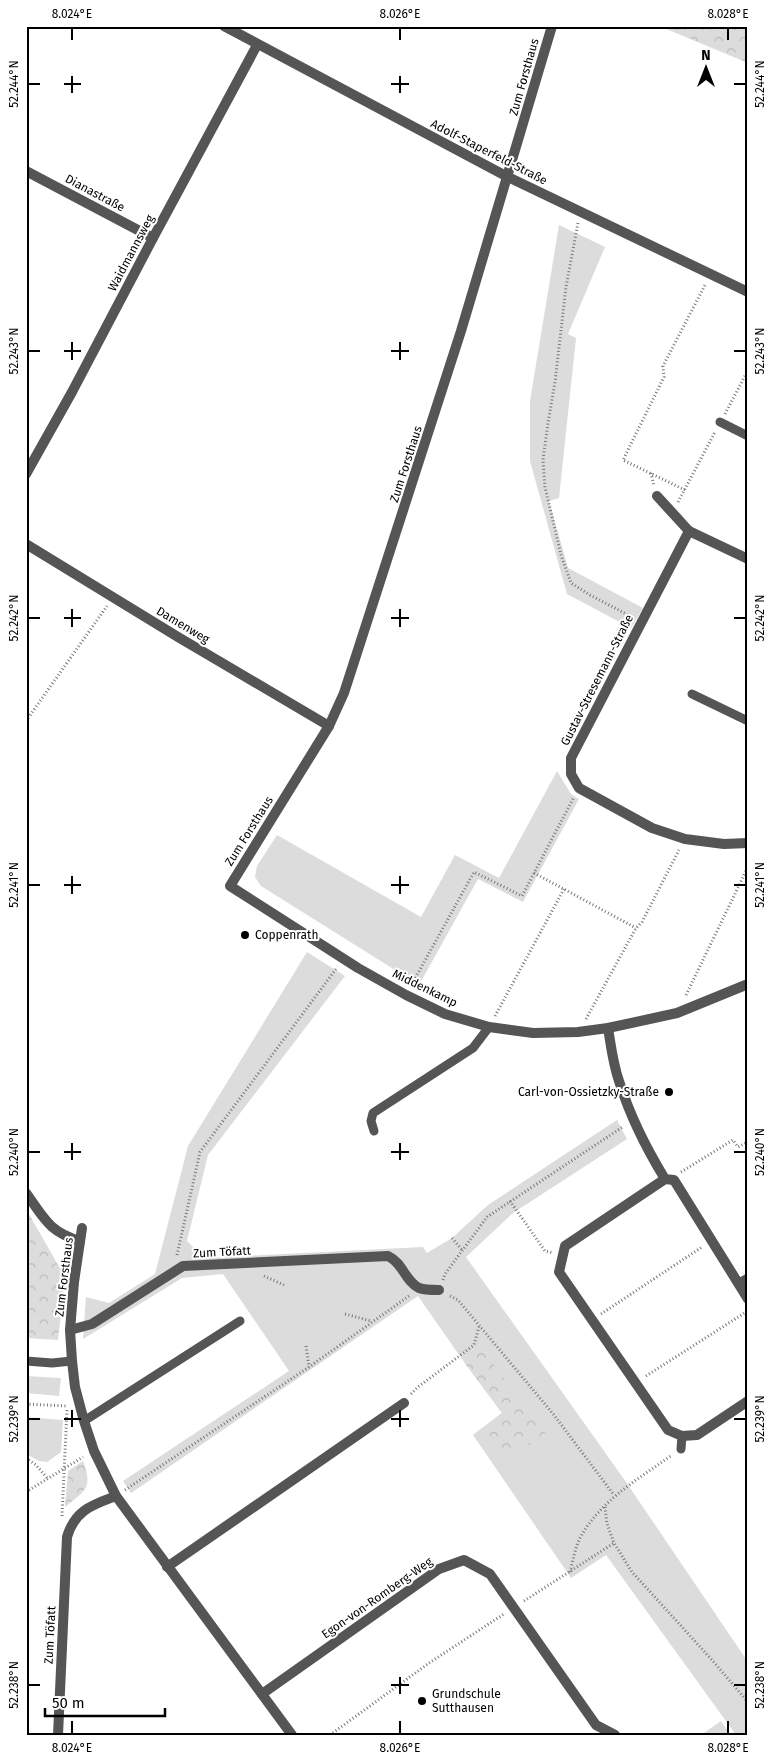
<svg xmlns="http://www.w3.org/2000/svg" width="774" height="1761" font-family="'Fira Sans',sans-serif">
<style>
.green{fill:#dcdcdc}
.forest{fill:url(#forest-crowns)}
.lines{fill:none;stroke-linecap:round;stroke-linejoin:round}
.path{stroke:#777;stroke-width:3;stroke-dasharray:1 2.5;stroke-linecap:butt}
.lane{stroke:#555;stroke-width:9}
.street{stroke:#555;stroke-width:10}
.ticks{fill:none;stroke:#000;stroke-width:2}
.poi-dot{fill:#000;stroke:#fff;stroke-width:2}
.labels{text-anchor:middle;dominant-baseline:central;stroke-width:4;stroke-linejoin:round;paint-order:stroke}
.street-label{font-size:12px;fill:#000;stroke:#fff}
.poi-label{font-size:12px;fill:#000;stroke:#fff;text-anchor:start}
.neatline{fill:none;stroke:#000;stroke-width:2}
.ticks-label{font-size:12px;text-anchor:middle;fill:#000}
</style>
<defs>
<pattern id="forest-crowns" width="20" height="18" patternUnits="userSpaceOnUse" patternTransform="scale(1.25)"><rect width="20" height="18" fill="#dcdcdc"/><path d="M2 6a3 3 0 1 1 6 0M12 15a3 3 0 1 1 6 0" fill="none" stroke="#bbb"/></pattern>
</defs>
<rect width="100%" height="100%" fill="#fff"/>
<g class="green">
<polygon points="559,225 605,247 568,334 576,338 559,498 549,501 568,568 643,608 631,628 567,594 530,461 530,401"/>
<polygon points="557,771 571,794 579,799 523,902 478,879 419,985 261,886 255,877 257,866 277,835 421,917 455,855 499,878"/>
<polygon points="307,952 345,976 208,1155 187,1241 204,1258 423,1247 427,1253 452,1238 488,1205 617,1120 627,1139 513,1213 466,1257 626,1482 748,1662 748,1735 736,1735 606,1555 571,1578 473,1435 502,1413 464,1362 418,1296 131,1493 123,1481 289,1371 223,1274 182,1278 83,1339 86,1297 109,1303 155,1274 188,1146"/>
<polygon points="26,1376 61,1378 59,1396 26,1393"/>
<polygon points="26,1417 63,1420 61,1452 47,1462 39,1461 26,1454"/>
<polygon points="721,1721 731,1735 701,1735"/>
</g>
<g class="forest">
<polygon points="659,26 748,26 748,63"/>
<polygon points="26,1209 65,1277 58,1340 26,1338"/>
<polygon points="482,1349 546,1434 510,1457 473,1435 502,1413 464,1362"/>
<path d="M 83,1461 C 93,1488 86,1490 65,1507 L 68,1471 Z"/>
</g>
<g class="lines">
<g class="path">
<polyline points="578,223 566,287 555,382 548,423 543,460 545,487 561,555 571,583 590,595 632,617"/>
<polyline points="725,414 748,370"/>
<polyline points="651,473 654,486"/>
<polyline points="685,490 623,460 664,377 663,366 705,285"/>
<polyline points="678,502 715,432"/>
<polyline points="26,721 107,606"/>
<polyline points="534,873 636,928"/>
<polyline points="412,984 474,872 522,896 574,797"/>
<polyline points="686,995 748,867"/>
<polyline points="495,1016 564,889"/>
<polyline points="586,1019 636,928 642,922 679,850"/>
<polyline points="681,1172 733,1140 738,1147 748,1142"/>
<polyline points="510,1201 545,1251 553,1253"/>
<polyline points="452,1238 462,1250"/>
<polyline points="177,1255 200,1152 336,969"/>
<polyline points="264,1276 284,1285"/>
<polyline points="443,1280 445,1274 487,1217 624,1126"/>
<polyline points="450,1296 458,1300 554,1415 614,1495"/>
<polyline points="345,1314 371,1321"/>
<polyline points="601,1314 702,1247"/>
<polyline points="306,1346 309,1367"/>
<polyline points="646,1376 746,1312"/>
<polyline points="411,1394 418,1387 474,1345 479,1327"/>
<polyline points="26,1404 67,1406"/>
<polyline points="26,1458 36,1465 48,1479"/>
<polyline points="125,1490 309,1367 409,1296"/>
<polyline points="26,1492 83,1457"/>
<polyline points="605,1507 607,1524 614,1543 632,1572 712,1660 748,1702"/>
<polyline points="62,1516 67,1410"/>
<path d="M 570,1572 C 573,1561 575,1548 580,1538 C 600,1501 638,1479 672,1455"/>
<polyline points="524,1601 614,1543"/>
<polyline points="330,1735 429,1663 504,1614"/>
</g>
<g class="lane">
<polyline points="720,422 748,436"/>
<polyline points="692,694 748,721"/>
<polyline points="374,1131 371,1121 373,1113 473,1048 489,1027"/>
<polyline points="739,1283 748,1278"/>
<polyline points="26,1361 52,1363 72,1361"/>
<polyline points="84,1421 240,1321"/>
<polyline points="681,1449 682,1436"/>
</g>
<g class="street">
<polyline points="224,26 508,177 748,292"/>
<polyline points="552,26 461,331 344,693 329,726 230,886 358,968 406,995 445,1014 489,1027 533,1033 578,1032 608,1028 677,1013 748,984"/>
<polyline points="26,171 153,238"/>
<polyline points="26,474 72,392 153,238 257,45"/>
<polyline points="657,496 689,531 748,559"/>
<polyline points="689,531 571,758 571,774 579,788 652,828 685,839 724,844 748,843"/>
<polyline points="26,544 178,637 329,726"/>
<path d="M 608,1028 C 611,1046 613,1064 619,1081 C 630,1116 646,1148 665,1179 L 674,1180 L 748,1299"/>
<polyline points="665,1179 565,1246 559,1272 668,1430 682,1436 697,1435 748,1401"/>
<path d="M 26,1193 C 44,1218 49,1232 80,1241"/>
<polyline points="82,1228 74,1282 70,1330 72,1361 75,1387 84,1421 94,1451 116,1496 292,1735"/>
<path d="M 70,1330 L 92,1324 L 183,1266 L 388,1256 C 403,1263 405,1281 419,1288 C 424,1290 433,1290 439,1290"/>
<polyline points="167,1567 404,1403"/>
<polyline points="262,1694 439,1569 464,1560 490,1574 596,1725 615,1735"/>
<path d="M 58,1735 L 67,1537 C 75,1510 92,1505 116,1496"/>
</g>
</g>
<path class="ticks" d="M 72,28 L 72,40M 400,28 L 400,40M 728,28 L 728,40M 72,76 L 72,93M 400,76 L 400,93M 28,84 L 40,84M 64,84 L 81,84M 391,84 L 409,84M 734,84 L 746,84M 72,342 L 72,360M 400,342 L 400,360M 28,351 L 40,351M 64,351 L 81,351M 391,351 L 409,351M 734,351 L 746,351M 72,609 L 72,627M 400,609 L 400,627M 28,618 L 40,618M 64,618 L 81,618M 391,618 L 409,618M 734,618 L 746,618M 72,876 L 72,894M 400,876 L 400,894M 28,885 L 40,885M 64,885 L 81,885M 391,885 L 409,885M 734,885 L 746,885M 72,1143 L 72,1160M 400,1143 L 400,1160M 28,1152 L 40,1152M 64,1152 L 81,1152M 391,1152 L 409,1152M 734,1152 L 746,1152M 72,1410 L 72,1427M 400,1410 L 400,1427M 28,1419 L 40,1419M 64,1419 L 81,1419M 391,1419 L 409,1419M 734,1419 L 746,1419M 400,1677 L 400,1694M 28,1685 L 40,1685M 391,1685 L 409,1685M 734,1685 L 746,1685M 72,1721 L 72,1734M 400,1721 L 400,1734M 728,1721 L 728,1734"/>
<g class="poi-dot">
<circle cx="245" cy="935" r="5"/>
<circle cx="669" cy="1092" r="5"/>
<circle cx="422" cy="1701" r="5"/>
</g>
<g class="labels">
<g class="street-label">
<text transform="translate(524 77) rotate(-74)">Zum Forsthaus</text>
<text transform="translate(489 152) rotate(27)">Adolf-Staperfeld-Straße</text>
<text transform="translate(95 193) rotate(28)">Dianastraße</text>
<text transform="translate(131 253) rotate(-62)">Waidmannsweg</text>
<text transform="translate(406 464) rotate(-72)">Zum Forsthaus</text>
<text transform="translate(183 625) rotate(31)">Damenweg</text>
<text transform="translate(597 680) rotate(-63)">Gustav-Stresemann-Straße</text>
<text transform="translate(249 831) rotate(-58)">Zum Forsthaus</text>
<text transform="translate(425 988) rotate(26)">Middenkamp</text>
<text transform="translate(222 1252) rotate(-3)">Zum Töfatt</text>
<text transform="translate(64 1277) rotate(-83)">Zum Forsthaus</text>
<text transform="translate(377 1598) rotate(-35)">Egon-von-Romberg-Weg</text>
<text transform="translate(50 1635) rotate(-87)">Zum Töfatt</text>
</g>
<g class="poi-label">
<text x="255" y="935">Coppenrath</text>
<text x="659" y="1092" text-anchor="end">Carl-von-Ossietzky-Straße</text>
<text x="432" y="1694">Grundschule<tspan x="432" dy="14">Sutthausen</tspan></text>
</g>
</g>
<rect width="774" height="1761" fill="none" stroke="#ffffff" stroke-width="55"/>
<g transform="translate(706 68)" stroke="#ffffff" stroke-width="4" paint-order="stroke">
<path d="M0-4L9 19L0 12L-9 19Z" fill="#000000"/>
<text y="-8" font-size="14" font-weight="bold" text-anchor="middle" fill="#000000">N</text>
</g>
<path d="M45 1708v8h120v-8" fill="none" stroke="#000000" stroke-width="2.5"/>
<text x="52" y="1708" font-size="15" fill="#000000" stroke="#ffffff" stroke-width="4" paint-order="stroke">50 m</text>
<rect x="28" y="28" width="718" height="1706" class="neatline"/>
<g class="ticks-label">
<text x="72" y="18">8.024°E</text>
<text x="400" y="18">8.026°E</text>
<text x="728" y="18">8.028°E</text>
<text transform="translate(14 84) rotate(-90)" y="4">52.244°N</text>
<text transform="translate(760 84) rotate(-90)" y="4">52.244°N</text>
<text transform="translate(14 351) rotate(-90)" y="4">52.243°N</text>
<text transform="translate(760 351) rotate(-90)" y="4">52.243°N</text>
<text transform="translate(14 618) rotate(-90)" y="4">52.242°N</text>
<text transform="translate(760 618) rotate(-90)" y="4">52.242°N</text>
<text transform="translate(14 885) rotate(-90)" y="4">52.241°N</text>
<text transform="translate(760 885) rotate(-90)" y="4">52.241°N</text>
<text transform="translate(14 1152) rotate(-90)" y="4">52.240°N</text>
<text transform="translate(760 1152) rotate(-90)" y="4">52.240°N</text>
<text transform="translate(14 1419) rotate(-90)" y="4">52.239°N</text>
<text transform="translate(760 1419) rotate(-90)" y="4">52.239°N</text>
<text transform="translate(14 1685) rotate(-90)" y="4">52.238°N</text>
<text transform="translate(760 1685) rotate(-90)" y="4">52.238°N</text>
<text x="72" y="1752">8.024°E</text>
<text x="400" y="1752">8.026°E</text>
<text x="728" y="1752">8.028°E</text>
</g>
</svg>
